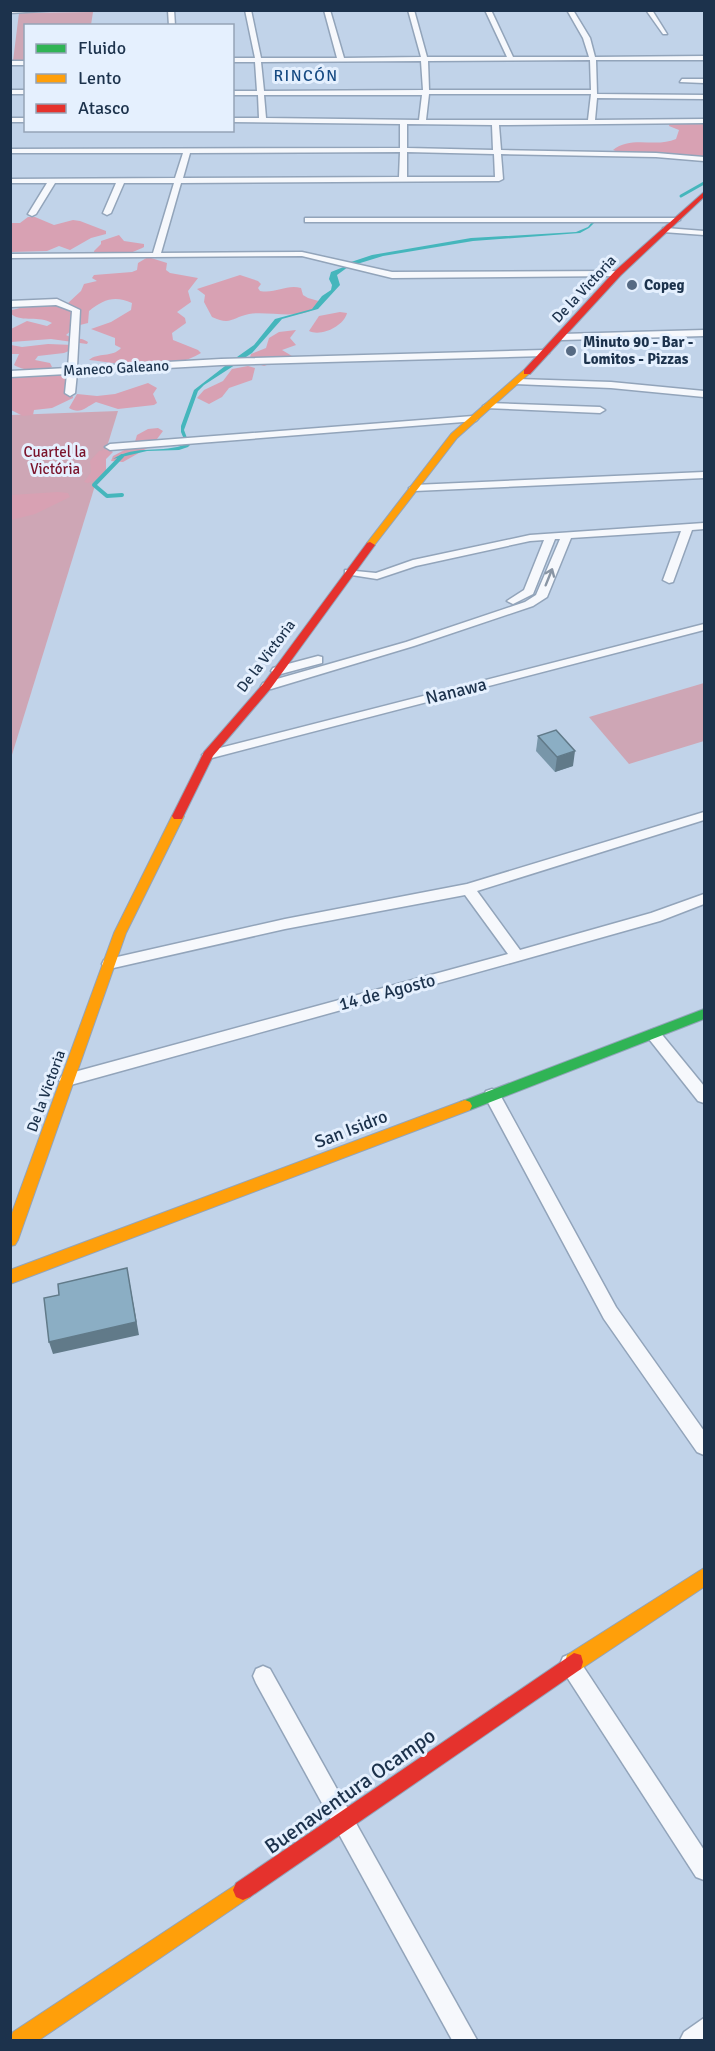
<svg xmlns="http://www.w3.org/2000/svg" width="715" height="2051" font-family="Signika,sans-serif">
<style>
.green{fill:#cea6b5}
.forest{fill:#d8a1b3}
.water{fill:#45b6bc}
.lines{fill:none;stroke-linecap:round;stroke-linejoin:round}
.stream-far1{stroke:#45b6bc;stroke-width:3}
.stream{stroke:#45b6bc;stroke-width:4}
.street-casing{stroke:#92a4ba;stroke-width:3}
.fast-casing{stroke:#92a4ba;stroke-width:2}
.slow-casing{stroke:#92a4ba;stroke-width:2}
.jam-casing{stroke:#92a4ba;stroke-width:2}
.street{fill:#f6f8fc;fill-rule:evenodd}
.fast{fill:#30b455;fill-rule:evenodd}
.slow{fill:#ff9f0a;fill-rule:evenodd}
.jam{fill:#e5322d;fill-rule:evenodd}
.wall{fill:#7896a9}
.shaded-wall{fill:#617a89}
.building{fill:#8baec4;stroke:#617a89;stroke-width:1.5}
.oneway{stroke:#8995a4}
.poi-dot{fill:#566a83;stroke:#e5f0fe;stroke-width:2}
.labels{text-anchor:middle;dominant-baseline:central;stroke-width:6;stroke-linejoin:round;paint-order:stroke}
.far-poi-label{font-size:15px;font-weight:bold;fill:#1c324c;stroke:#e5f0fe;text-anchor:start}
.far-street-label{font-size:15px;fill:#1c324c;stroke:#e5f0fe}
.far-park-label{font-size:15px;fill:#7b142c;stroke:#e5f0fe}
.far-neighbourhood-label{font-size:16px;letter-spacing:1.5px;fill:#174b83;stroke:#e5f0fe}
.street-label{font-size:18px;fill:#1c324c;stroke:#e5f0fe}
.near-street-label{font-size:21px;fill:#1c324c;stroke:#e5f0fe}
</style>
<rect width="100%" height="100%" fill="#c1d3e9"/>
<g class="green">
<polygon points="93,12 91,25 26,26 25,61 13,61 19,13"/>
<polygon points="118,411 11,758 11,415"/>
<polygon points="704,683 704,741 629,764 589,717"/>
</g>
<g class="forest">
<path d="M 680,119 L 704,120 L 704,158 C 678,157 637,161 613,150 C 631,135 656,148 676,139 L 679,130 L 669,126 L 670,122 Z"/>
<polygon points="28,217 35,217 54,225 73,220 80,221 106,231 106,234 91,238 70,250 59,246 47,251 11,252 11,223 20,223"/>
<path d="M 119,235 L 124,241 L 144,244 L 144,247 C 132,253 108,262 95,257 L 94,251 L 101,244 L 101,241 Z"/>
<path d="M 148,257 L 167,263 L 166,270 L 170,273 L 198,278 L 188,291 L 191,302 L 177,312 L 185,318 L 186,323 L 172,333 L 173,340 L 198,350 L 201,353 C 168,373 125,364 89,360 C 98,352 112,358 121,348 L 115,345 L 115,338 L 91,329 L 111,322 L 131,310 L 132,303 C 114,295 103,300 89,311 L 88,323 L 80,325 L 74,323 L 81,312 L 67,304 L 81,291 L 84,284 L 97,281 L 92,278 L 94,275 L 132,272 L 137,270 L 138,263 Z"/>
<path d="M 240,275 L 258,281 L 261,284 L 258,288 L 260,291 C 276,294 286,284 301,288 L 303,295 L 308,298 L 322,302 C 306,323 270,310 249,314 C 233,317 231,326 212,317 L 204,302 L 205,295 L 197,289 Z"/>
<path d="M 59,298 L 58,300 L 72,308 L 70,321 L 73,329 L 66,335 C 73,339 81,337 88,342 L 87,344 L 51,339 L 11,342 L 11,329 L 27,321 L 47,326 L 52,323 C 39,315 23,323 11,314 L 11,310 C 26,308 42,297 59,298 Z"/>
<path d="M 340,312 L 347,313 C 344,326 321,337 309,331 L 319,316 Z"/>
<polygon points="296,330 290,338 296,345 282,350 292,356 264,366 249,361 251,354 266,348 269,338 279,332"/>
<path d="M 48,344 L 73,345 L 78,347 L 64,353 L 38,356 L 35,360 L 50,363 L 52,367 C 41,373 24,371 14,365 L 19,354 L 11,354 L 11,345 L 22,347 Z"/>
<polygon points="248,366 255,368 252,380 229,388 222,397 209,404 197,398 204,390 223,381 232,369"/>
<polygon points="69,373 73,398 52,408 34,410 33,415 23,416 11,410 10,375"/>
<path d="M 148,383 L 157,388 L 153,394 L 157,403 L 154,405 L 118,409 L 96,402 C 86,407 80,415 69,408 L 77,394 L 97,396 L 115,394 Z"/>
<polygon points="158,428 163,431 157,439 158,442 123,462 111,461 113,456 134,445 137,435 148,429"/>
<polygon points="108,449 113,452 106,459 106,475 88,483 84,482 91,472 90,461 99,451"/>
<polygon points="58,492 68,493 70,497 35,514 11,520 11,495"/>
</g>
<g class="water">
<polygon points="592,222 595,222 589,228 580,233 473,241 383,256 357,264 351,262 372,255 471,238 576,232 588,227"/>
<polygon points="346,266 348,267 337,275 340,285 318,309 282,319 252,353 246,357 237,357 254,345 275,319 312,309 322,296 331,290 332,285 329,279 331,272"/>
<path d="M 229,363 L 238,363 L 204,385 L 198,391 L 184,430 L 187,438 L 192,443 L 188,447 L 179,450 L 147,451 L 113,459 C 135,444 163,454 186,444 L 181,432 L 181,426 L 194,390 Z"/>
</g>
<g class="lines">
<polyline class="stream-far1" points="681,196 704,183"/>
<polyline class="stream" points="122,456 94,485 107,496 122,495"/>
<defs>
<g id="street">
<polygon points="10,10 58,10 10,13"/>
<polygon points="168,10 174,10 175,26 169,26"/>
<path d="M 245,10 L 251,10 L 261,58 L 337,58 L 324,10 L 330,10 L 344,58 L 421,57 L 408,10 L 414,10 L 427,57 L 507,57 L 485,10 L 491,10 L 513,57 L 589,57 L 583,38 L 567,10 L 573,10 L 590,38 L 595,57 L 704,56 L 704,60 L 596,60 L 597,94 L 704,95 L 704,99 L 597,98 L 595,120 L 704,119 L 704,123 L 499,125 L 501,150 L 656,153 L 704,157 L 704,161 L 656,157 L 501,154 L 503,179 L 499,181 L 181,183 L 161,253 L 302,252 L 392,272 L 621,271 L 622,273 L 618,276 L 392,278 L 302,256 L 10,258 L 10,254 L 153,253 L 174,183 L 124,183 L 111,213 L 107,215 L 103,213 L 116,183 L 55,183 L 36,214 L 32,216 L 28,214 L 47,183 L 10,183 L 10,179 L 175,178 L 183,153 L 10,153 L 10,149 L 400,148 L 400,124 L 232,122 L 232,118 L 259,118 L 258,95 L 232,95 L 232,91 L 257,91 L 255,62 L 232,62 L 232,58 L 255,58 ZM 590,60 L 591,90 L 429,90 L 428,61 ZM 421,61 L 423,90 L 264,91 L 261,62 ZM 429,94 L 591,94 L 588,120 L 426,120 ZM 264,95 L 422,95 L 419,120 L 266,118 ZM 407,124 L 492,125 L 493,150 L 407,148 ZM 400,152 L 399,177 L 183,178 L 190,153 ZM 407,152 L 494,154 L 495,177 L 407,177 Z"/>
<polygon points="646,10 652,10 667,34 663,34"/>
<rect x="10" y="61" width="16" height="4"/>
<polygon points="682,79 704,79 704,83 680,82"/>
<rect x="10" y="90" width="16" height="4"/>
<rect x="10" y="118" width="16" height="4"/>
<polygon points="308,218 676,218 680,220 676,222 305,222 305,218"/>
<polygon points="666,228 704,231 704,235 663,232 663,228"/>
<polygon points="57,299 80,310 77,367 221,359 544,350 549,353 544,356 221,365 77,373 75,393 70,396 65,393 67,374 10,377 10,371 68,368 72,311 56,305 10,307 10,301"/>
<polygon points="704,330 704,336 562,340 558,337 562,334"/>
<polygon points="518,379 611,382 704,391 704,397 611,388 515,384 515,380"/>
<polygon points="488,403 600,407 605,410 600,413 485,408 483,406"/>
<polygon points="473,416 478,419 476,421 110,450 105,447 110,444"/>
<polygon points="704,472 704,478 414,491 409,488 414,485"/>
<polygon points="704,523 704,529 692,530 673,582 669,583 663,580 681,531 571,538 547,597 533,606 414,646 271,689 263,689 261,686 263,683 406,642 525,602 536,595 560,539 555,539 533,594 513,604 507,601 524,590 544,540 530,541 416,566 377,579 345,574 345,570 376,573 413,560 530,535"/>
<polygon points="704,624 704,630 208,759 202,755 208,751"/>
<polygon points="318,656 322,657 322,663 277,675 271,671 273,668"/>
<polygon points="704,812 704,820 477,891 520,950 651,913 704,894 704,904 660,921 511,963 67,1086 62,1084 59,1080 62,1076 67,1074 508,954 465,895 285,929 109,969 104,968 102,964 104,960 285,919 467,884"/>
<polygon points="654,1029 659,1031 704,1086 704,1103 698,1101 649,1039 646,1035 649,1031"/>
<polygon points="492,1089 498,1091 616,1307 704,1431 704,1455 697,1452 604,1319 484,1095 486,1091"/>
<polygon points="570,1654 577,1657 704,1850 704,1880 696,1877 563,1671 560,1664 563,1657"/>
<polygon points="263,1666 270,1669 477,2040 452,2040 256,1683 253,1676 256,1669"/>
<polygon points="704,2018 704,2040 680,2040 684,2032"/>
</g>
<polygon id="fast" points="704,1009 704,1019 470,1110 460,1110 458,1106 460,1102"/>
<g id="slow">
<polygon points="524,370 531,372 457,438 373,547 367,547 367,543 451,434"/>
<polygon points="178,812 184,816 126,933 18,1240 15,1245 10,1246 10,1218 114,933 172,816"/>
<polygon points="465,1100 470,1102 472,1106 470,1110 10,1284 10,1270"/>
<polygon points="704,1568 704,1587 581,1669 574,1671 567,1669 565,1662 567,1655"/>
<polygon points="243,1880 250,1883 253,1890 250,1897 39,2040 10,2040 13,2032"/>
</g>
<g id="jam">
<polygon points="704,192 704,197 621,275 530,374 524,374 524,370 615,271"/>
<polygon points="370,542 375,545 271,688 213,756 182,819 174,819 172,816 204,752 263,684 367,543"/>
<polygon points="574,1653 581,1655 583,1662 581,1669 250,1897 243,1900 236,1897 233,1890 236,1883"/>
</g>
</defs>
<use href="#street" class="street-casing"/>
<use href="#fast" class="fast-casing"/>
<use href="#slow" class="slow-casing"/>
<use href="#jam" class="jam-casing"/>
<use href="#street" class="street"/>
<use href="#fast" class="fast"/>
<use href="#slow" class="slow"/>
<use href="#jam" class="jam"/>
</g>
<polygon class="wall" points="538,736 573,766 555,772 536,751"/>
<g class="shaded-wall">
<polygon points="575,751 573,766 555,772 557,757"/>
<polygon points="127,1268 139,1335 53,1354 49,1342"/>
</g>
<g class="building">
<polygon points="556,730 575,751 557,757 538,736"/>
<polygon points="127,1268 136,1322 49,1342 44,1298 59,1295 58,1284"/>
</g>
<defs><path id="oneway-shaft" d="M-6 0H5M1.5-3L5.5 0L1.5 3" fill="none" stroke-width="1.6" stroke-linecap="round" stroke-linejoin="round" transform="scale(1.5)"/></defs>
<use class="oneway" href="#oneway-shaft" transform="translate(549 577) rotate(-68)"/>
<g class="poi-dot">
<circle cx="632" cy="285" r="6"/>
<circle cx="571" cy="351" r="6"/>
</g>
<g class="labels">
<g class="far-poi-label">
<text x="644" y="285">Copeg</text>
<text x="583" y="342">Minuto 90 - Bar -<tspan x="583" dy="17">Lomitos - Pizzas</tspan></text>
</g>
<g class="far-street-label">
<text transform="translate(584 289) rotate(-47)">De la Victoria</text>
<text transform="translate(116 368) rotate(-3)">Maneco Galeano</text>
<text transform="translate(266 656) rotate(-53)">De la Victoria</text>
<text transform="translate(46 1091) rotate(-70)">De la Victoria</text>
</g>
<g class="far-park-label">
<text x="55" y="452">Cuartel la<tspan x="55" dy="17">Victória</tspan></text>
</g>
<g class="far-neighbourhood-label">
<text x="306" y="76">RINCÓN</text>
</g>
<g class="street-label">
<text transform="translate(456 691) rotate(-14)">Nanawa</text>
<text transform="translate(387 992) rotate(-15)">14 de Agosto</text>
<text transform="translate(351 1129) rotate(-21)">San Isidro</text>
</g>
<g class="near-street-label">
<text transform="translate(350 1791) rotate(-35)">Buenaventura Ocampo</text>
</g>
</g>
<rect width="715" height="2051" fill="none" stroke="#1c324c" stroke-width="24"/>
<rect x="24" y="24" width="210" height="108" fill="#e5f0fe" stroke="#95a4b7" stroke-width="1.5"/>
<rect x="36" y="44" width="30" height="9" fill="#30b455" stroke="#95a4b7" stroke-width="1.5"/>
<text x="78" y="54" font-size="18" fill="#1c324c">Fluido</text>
<rect x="36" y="74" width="30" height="9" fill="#ff9f0a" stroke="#95a4b7" stroke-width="1.5"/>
<text x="78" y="84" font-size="18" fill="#1c324c">Lento</text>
<rect x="36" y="104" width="30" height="9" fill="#e5322d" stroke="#95a4b7" stroke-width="1.5"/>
<text x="78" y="114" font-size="18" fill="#1c324c">Atasco</text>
</svg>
